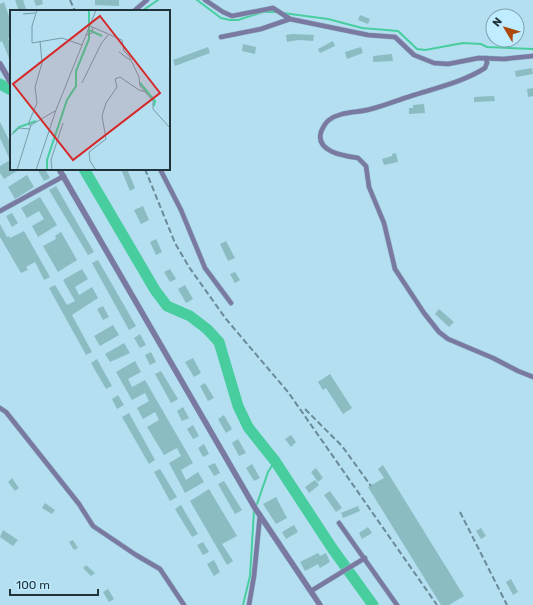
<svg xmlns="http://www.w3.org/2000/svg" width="533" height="605" font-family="Rubik,sans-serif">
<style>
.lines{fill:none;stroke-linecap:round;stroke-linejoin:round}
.stream{stroke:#48ce9e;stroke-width:2}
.river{stroke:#48ce9e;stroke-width:11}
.building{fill:#8bbcc2}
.minor-casing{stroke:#96bdcc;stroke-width:5.5}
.tertiary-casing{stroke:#96bdcc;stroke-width:6}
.minor{stroke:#7a79a1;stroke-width:4.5}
.tertiary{stroke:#7a79a1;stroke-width:5.5}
.rail{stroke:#6b8a97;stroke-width:2;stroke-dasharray:6 3;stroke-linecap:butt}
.inset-river{fill:none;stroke:#48ce9e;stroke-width:2}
.inset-road{fill:none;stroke:#799aa8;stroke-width:1}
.view{fill:#d62828;fill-opacity:0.15;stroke:#d62828;stroke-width:2}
.inset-edge{fill:none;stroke:#21333a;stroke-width:2}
</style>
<rect width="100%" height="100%" fill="#b3dff1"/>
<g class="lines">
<g class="stream">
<polyline points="197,0 221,18 230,20 238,20 263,12 277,12"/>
<polyline points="142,11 158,0"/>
<polyline points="283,13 328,19 362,28 398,31 417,49 425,50 463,43 481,44 487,47 533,49"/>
<polyline points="257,504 268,472 275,461"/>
<polyline points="243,605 250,576 254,511"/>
</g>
<g class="river">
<polyline points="0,84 11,90"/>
<polyline points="84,169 155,290 167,306 190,316 207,329 219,342 238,406 248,427 275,461 332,548 373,605"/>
</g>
</g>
<g class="building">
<polygon points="15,0 23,0 26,9 19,11"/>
<polygon points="34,0 42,0 43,4 36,6"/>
<polygon points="95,0 119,0 119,6 95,5"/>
<polygon points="4,2 11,22 11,37 8,39 11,45 11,63 2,41 0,42 0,4"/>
<polygon points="360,15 370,19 368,24 358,20"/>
<polygon points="292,34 314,35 313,41 298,40 287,42 286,35"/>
<polygon points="333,41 335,46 320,53 318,49"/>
<polygon points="243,44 256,47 255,54 242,51"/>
<polygon points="208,47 210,53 175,66 173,60"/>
<polygon points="361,47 363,53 347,59 345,52"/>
<polygon points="392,54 393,61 373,62 373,56"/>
<polygon points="532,68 533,74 516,77 515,71"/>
<polygon points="533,88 533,96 528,97 527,89"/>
<polygon points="494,96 495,101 474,102 474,97"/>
<polygon points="424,104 425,113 409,114 409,108 413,108 413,105"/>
<polygon points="0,122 11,144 11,169 20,169 4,179 0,173 0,166 10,160 0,138"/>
<polygon points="396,153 398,162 384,165 382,159 392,156 392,154"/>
<polygon points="37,169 45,169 50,178 44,181"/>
<polygon points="121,169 127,169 135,188 130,191"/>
<polygon points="27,175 34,187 15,199 8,187"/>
<polygon points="56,186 94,252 88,255 49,190"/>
<polygon points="40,197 57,225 38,237 32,226 44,219 39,211 27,218 21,208"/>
<polygon points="143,206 149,220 141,224 134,210"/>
<polygon points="12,213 18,223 12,227 6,216"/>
<polygon points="0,224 7,237 9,236 10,238 24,231 50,277 44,280 35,262 26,267 28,270 21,273 0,237"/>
<polygon points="61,232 77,260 58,272 43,246 56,239 55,236"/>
<polygon points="156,239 162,252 156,255 150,242"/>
<polygon points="226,241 235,258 228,261 220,244"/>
<polygon points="98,260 136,326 129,330 92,263"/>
<polygon points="82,269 88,279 75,287 79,295 92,287 98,298 72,315 92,352 86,355 49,288 55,285 67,305 75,301 63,280"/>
<polygon points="170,269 176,279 170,282 164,272"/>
<polygon points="235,272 240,280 235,283 230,274"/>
<polygon points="185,285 193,299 186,303 178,289"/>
<polygon points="103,306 109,317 103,320 97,309"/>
<polygon points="439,309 454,322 449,327 435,314"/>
<polygon points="113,325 119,335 100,346 94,336"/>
<polygon points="140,334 146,345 140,348 134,338"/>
<polygon points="124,343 130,353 110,362 105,354"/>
<polygon points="151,352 156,362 150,365 145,355"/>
<polygon points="193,358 201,373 194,377 185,362"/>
<polygon points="97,359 112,386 106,389 91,363"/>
<polygon points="135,361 141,372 128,379 132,387 145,380 193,463 181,470 186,480 198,472 204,482 185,493 169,463 181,456 177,448 164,455 147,427 159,420 155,412 143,419 137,408 149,401 145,393 132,400 116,372"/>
<polygon points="161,371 178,399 171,403 155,374"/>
<polygon points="330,374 352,408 343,414 326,388 323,390 318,382"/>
<polygon points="205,383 214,398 208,401 200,386"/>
<polygon points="118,395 124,405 117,409 112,399"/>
<polygon points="183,407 189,418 182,421 177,411"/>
<polygon points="129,413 155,460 149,464 122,417"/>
<polygon points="224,415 232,429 226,433 218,419"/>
<polygon points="193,425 199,436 193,439 187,429"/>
<polygon points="291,435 296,442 291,447 285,439"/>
<polygon points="238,439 246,453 239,456 232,443"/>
<polygon points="204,444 209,454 203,457 198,448"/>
<polygon points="215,463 220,473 214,476 208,466"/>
<polygon points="252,464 260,478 254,481 246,468"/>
<polygon points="383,465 464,596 449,605 441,605 368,487 384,478 378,469"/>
<polygon points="316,468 323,478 318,482 311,472"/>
<polygon points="160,469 177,497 170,501 154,472"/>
<polygon points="12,478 19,488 15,491 8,482"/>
<polygon points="315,480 319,485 309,493 305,487"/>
<polygon points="224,481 242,510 235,514 218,484"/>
<polygon points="209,489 237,536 222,544 233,561 227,565 190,501"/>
<polygon points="330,491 342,508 336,512 324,495"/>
<polygon points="276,497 287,518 276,524 263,504"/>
<polygon points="45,503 55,510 52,514 42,508"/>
<polygon points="181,505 198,534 192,537 175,509"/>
<polygon points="358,506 360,511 343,518 341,513"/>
<polygon points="294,525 298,532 286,539 282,532"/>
<polygon points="368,527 372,533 362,539 359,533"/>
<polygon points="481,528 486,536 481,539 476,531"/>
<polygon points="3,530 18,540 13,546 0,537"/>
<polygon points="73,540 78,548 74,550 69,542"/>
<polygon points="203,542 209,552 203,555 197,545"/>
<polygon points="318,553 320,556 326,553 330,562 320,568 318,564 305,571 300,562"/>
<polygon points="214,560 220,572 214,576 207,564"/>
<polygon points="86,565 95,573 91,576 83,568"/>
<polygon points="511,579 518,592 513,595 506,582"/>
<polygon points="108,589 114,599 109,602 103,592"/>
</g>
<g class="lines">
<defs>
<g id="minor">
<polyline points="205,0 223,12 232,16 273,8 290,19 368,35 395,37 414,55 434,63 448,64 479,58 504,59 533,56"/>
<polyline points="134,11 147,0"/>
<polyline points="221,37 261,29 290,19"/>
<path d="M 486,58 L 487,63 L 485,68 C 463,82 436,88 411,96 C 398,100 384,106 371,109 C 358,113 341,111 329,120 C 325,123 323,127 321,132 C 315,152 345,156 358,158 L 366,166 L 369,187 L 384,223 L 395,269 L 424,313 L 439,332 L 448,339 L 493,358 L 518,371 L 533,377"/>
<polyline points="160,169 181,210 205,268 231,303"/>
<polyline points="0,211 64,176"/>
<polyline points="0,408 6,412 79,504 93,526 136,555 160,569 184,605"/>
<polyline points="339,523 397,605"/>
<polyline points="311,591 365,558"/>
<polyline points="249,605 254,576 260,515"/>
</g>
<g id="tertiary">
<polyline points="0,64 11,83"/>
<polyline points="59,169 255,508 320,605"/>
</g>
</defs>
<use href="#minor" class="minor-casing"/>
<use href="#tertiary" class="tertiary-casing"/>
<use href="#minor" class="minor"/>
<use href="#tertiary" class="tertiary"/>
<g class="rail">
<polyline points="70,0 75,11"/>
<polyline points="145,169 175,243 189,267 226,319 288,392 437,605"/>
<polyline points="305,409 342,446 371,486"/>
<polyline points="460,512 507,605"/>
</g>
</g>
<g transform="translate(10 10)">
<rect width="160" height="160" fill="#b3dff1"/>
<path class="inset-river" d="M 79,20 L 92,26M 130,73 L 145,91 L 144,96M 3,123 L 9,117 L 26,111M 37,160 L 37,150 L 57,90 L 66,76 L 66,61 L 79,29 L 79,0"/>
<path class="inset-road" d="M 27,0 L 22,16 L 22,33 L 52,28 L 72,35M 13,4 L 25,3M 80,16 L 112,30 L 114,41 L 119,46 L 129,67 L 130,76 L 143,91 L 143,99 L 160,118M 76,25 L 82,23 L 83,17M 109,42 L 120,50M 72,73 L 91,34 L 98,25M 20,116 L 19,112 L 27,93 L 25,77 L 32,53 L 30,31M 0,126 L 9,118 L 20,119M 7,160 L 21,115 L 45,101M 26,160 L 46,100 L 86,0M 42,160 L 41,150 L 53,113M 86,160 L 80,151 L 79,142 L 96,129 L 92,106 L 96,93 L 107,77 L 105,69 L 110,67 L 129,80 L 136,82"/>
<path class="view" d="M 90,6 L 150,83 L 63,150 L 3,74 Z"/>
<rect width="160" height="160" class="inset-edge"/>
</g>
<g transform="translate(505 28) rotate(308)"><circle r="19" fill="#c0ecff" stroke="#80a2b0"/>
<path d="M0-3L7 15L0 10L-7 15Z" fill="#ab490c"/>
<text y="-6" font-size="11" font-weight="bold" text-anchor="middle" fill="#21333a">N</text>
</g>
<path d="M10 589v6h88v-6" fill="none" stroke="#21333a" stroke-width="2"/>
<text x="16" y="589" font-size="12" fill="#21333a" stroke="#c0ecff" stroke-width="3" paint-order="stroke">100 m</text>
</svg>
